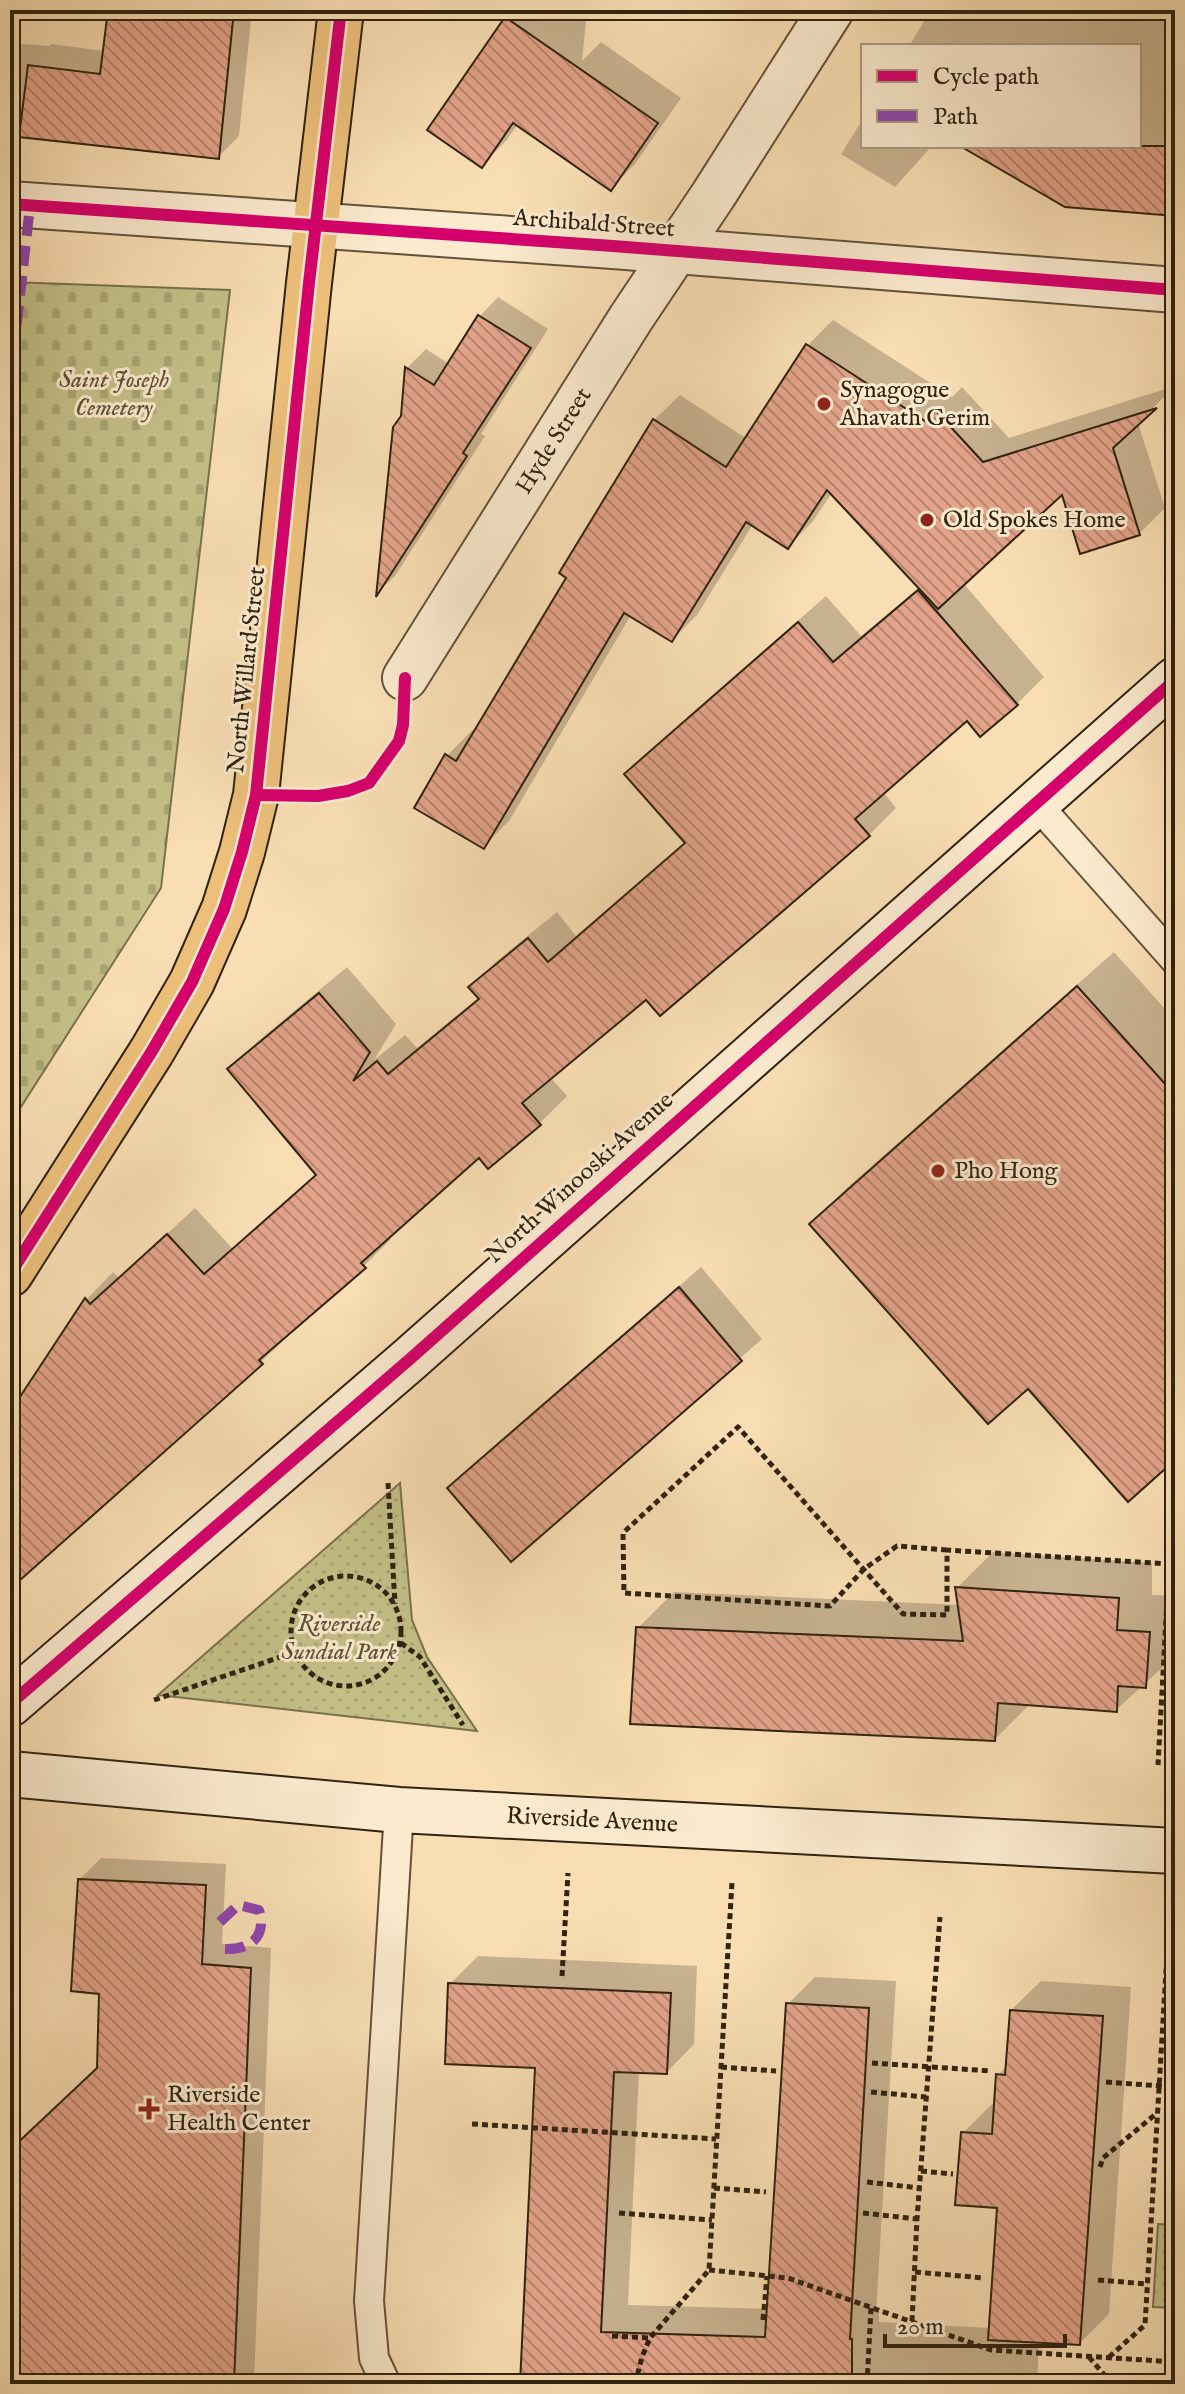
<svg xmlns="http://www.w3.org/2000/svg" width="1185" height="2394" font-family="'IM FELL English',serif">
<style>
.cemetery{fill:url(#cemetery-stones);stroke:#7a724c;stroke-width:2}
.park{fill:url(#park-dots);stroke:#7a724c;stroke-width:2}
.shadow{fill:#0003}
.building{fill:url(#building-back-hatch);stroke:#302311;stroke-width:2}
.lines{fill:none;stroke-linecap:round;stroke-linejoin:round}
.lane-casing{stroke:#62523a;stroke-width:32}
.street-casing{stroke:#62523a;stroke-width:48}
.secondary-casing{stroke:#302311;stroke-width:48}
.primary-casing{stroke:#302311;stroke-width:48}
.path{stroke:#302311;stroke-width:5;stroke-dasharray:6 4;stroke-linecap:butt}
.lane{stroke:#fbeace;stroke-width:28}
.street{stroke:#fbeace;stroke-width:44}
.secondary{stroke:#fbeace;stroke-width:44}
.primary{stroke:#ecbf7a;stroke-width:44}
.quiet{stroke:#8e44ad;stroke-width:10;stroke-dasharray:20 10;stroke-linecap:butt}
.cycleway-casing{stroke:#fbeace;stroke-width:17}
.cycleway{stroke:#d6006c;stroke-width:12}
.poi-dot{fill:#8f2418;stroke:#fbeace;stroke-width:3}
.labels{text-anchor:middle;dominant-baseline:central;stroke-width:6;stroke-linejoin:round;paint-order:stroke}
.street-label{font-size:24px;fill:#302311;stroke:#fbeace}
.park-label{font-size:24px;font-style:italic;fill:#5c5235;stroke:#fbeace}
.poi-label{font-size:24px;fill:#302311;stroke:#fbeace;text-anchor:start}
</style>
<defs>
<pattern id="cemetery-stones" width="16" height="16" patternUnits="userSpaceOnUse" patternTransform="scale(2)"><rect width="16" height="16" fill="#c4c088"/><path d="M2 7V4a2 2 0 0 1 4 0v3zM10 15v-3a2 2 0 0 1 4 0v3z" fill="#a9a574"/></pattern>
<pattern id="park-dots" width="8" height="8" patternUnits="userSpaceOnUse" patternTransform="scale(2)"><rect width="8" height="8" fill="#c4c088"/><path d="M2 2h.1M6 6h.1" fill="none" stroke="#a9a574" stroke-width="1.8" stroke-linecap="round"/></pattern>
<pattern id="building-back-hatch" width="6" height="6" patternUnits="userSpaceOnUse" patternTransform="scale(2)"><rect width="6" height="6" fill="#e2a389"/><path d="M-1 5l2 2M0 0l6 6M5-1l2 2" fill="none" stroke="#b8846f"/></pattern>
</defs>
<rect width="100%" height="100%" fill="#f9deb3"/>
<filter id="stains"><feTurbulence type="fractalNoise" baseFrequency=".0025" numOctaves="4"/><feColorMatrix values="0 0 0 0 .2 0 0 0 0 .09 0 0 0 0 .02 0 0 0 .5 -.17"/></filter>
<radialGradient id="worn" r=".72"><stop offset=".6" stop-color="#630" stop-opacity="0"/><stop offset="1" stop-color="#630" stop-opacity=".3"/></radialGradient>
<polygon class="cemetery" points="10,282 230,290 161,888 10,1124"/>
<g class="park">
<polygon points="400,1483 412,1620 427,1657 477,1731 158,1695"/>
<polygon points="1158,2224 1175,2225 1175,2308 1153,2307"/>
</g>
<g class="shadow">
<polygon points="110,10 252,10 239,136 218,157 10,121 10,43 49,46 51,44 105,51"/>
<polygon points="512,10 587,10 582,61 601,42 681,98 635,164 611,188 518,124 506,141 482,165 430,129"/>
<polygon points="931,10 1175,10 1175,214 964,146 1139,146 1139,46 909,46"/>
<polygon points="863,119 863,146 932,146 895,187 841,154"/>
<polygon points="498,297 548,329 481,434 485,436 395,576 378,592 403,417 407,368 426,349 449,364 480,316"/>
<polygon points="833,320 952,397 962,387 1009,438 1175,386 1138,423 1165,508 1139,534 1063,492 963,583 1044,677 1017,704 967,719 883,792 896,808 869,835 647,997 550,1077 567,1096 540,1123 488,1167 479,1156 388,1236 391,1239 364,1266 287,1334 289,1335 261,1362 15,1582 10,1578 10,1416 87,1299 113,1272 119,1278 195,1208 233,1249 317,1174 230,1070 257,1042 347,967 396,1024 374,1060 405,1035 417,1048 479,997 471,987 498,960 557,912 576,936 686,841 627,775 654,747 826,596 861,636 920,587 832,493 813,521 788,547 753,524 697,615 672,640 631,615 509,821 484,846 447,756 472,730 476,732 569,577 654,420 680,395 747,439 808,345"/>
<polygon points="1114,952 1175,1020 1175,1457 1028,1386 812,1224 847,1188"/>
<polygon points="701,1267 762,1339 512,1559 450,1488"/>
<polygon points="993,1552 1152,1563 1152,1595 1175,1596 1175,1656 1116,1710 1030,1704 995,1739 638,1628 674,1592 960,1605 957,1588"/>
<polygon points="101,1858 226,1864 222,1944 271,1948 254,2384 10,2384 10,2151 99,2068 102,1992 80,1879"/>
<polygon points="478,1956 697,1966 694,2044 667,2072 639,2071 628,2305 769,2309 788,2004 815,1977 896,1981 876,2312 879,2312 879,2322 991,2328 1000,2206 963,2133 992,2104 996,2104 998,2075 1008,2065 1011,2010 1041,1981 1131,1987 1109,2314 1080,2343 1039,2341 1037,2384 522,2384 537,2066 450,1984"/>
</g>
<g class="building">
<polygon points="108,10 234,10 219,159 19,137 28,65 100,74"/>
<polygon points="505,17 658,123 611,191 513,123 482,168 427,130"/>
<polygon points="960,146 1175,146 1175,216 1065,207"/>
<polygon points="478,315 531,348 463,453 467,456 376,597 393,427 401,416 405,367 434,385"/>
<polygon points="806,344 925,421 936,411 983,462 1157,408 1113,448 1140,535 1080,554 1062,495 938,609 827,490 788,549 746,522 672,642 624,613 484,849 414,808 445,754 456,761 566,578 559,573 653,419 726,467"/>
<polygon points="918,590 1018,705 980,737 967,721 855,819 870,836 761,930 660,1016 646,1000 522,1103 541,1125 488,1169 479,1158 361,1263 366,1268 259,1360 263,1364 10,1589 10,1412 85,1298 90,1304 167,1234 204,1274 316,1175 227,1069 319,993 370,1052 353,1081 377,1061 388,1074 479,999 468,987 528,938 548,962 685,843 624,774 798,622 833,662"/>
<polygon points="1077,986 1175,1095 1175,1460 1128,1502 1028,1389 988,1424 809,1224"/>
<polygon points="679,1287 742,1361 511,1562 447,1488"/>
<polygon points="955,1587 1119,1598 1117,1630 1150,1632 1146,1688 1118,1686 1117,1712 998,1703 995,1741 630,1724 636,1627 963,1641"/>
<polygon points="78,1879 206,1885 202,1964 251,1968 234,2384 10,2384 10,2150 97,2068 99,1994 71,1991"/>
<polygon points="448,1983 671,1993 667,2074 614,2072 601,2332 765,2337 786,2003 869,2008 850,2339 852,2339 852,2384 520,2384 535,2068 445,2064"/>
<polygon points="1010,2010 1103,2016 1080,2345 988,2340 997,2208 955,2205 961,2132 992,2134 996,2074 1005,2075"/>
</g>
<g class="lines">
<defs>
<g id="lane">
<polyline points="1035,802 1175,960"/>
<polyline points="386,2384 374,2358 369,2301 399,1810"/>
</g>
<g id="street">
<polyline points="10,204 613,246 1175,290"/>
<path id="s1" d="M 405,678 L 631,318 L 714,194 L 831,10"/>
</g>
<g id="secondary">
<polyline points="10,1704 410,1359 1175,680"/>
<path id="s2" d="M 10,1774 L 399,1810 L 1175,1851"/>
</g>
<polyline id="primary" points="10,1274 152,1051 192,982 224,909 242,852 256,795 309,283 341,10"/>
</defs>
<use href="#lane" class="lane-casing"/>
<use href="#street" class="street-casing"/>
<use href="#secondary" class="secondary-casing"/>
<use href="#primary" class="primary-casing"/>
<g class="path">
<polyline points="388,1483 395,1604"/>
<polyline points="947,1550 897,1546 864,1569 830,1606 624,1593 623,1533 738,1427 903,1614 947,1615 947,1550 1169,1564 1158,1765"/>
<circle cx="346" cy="1631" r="55"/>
<polyline points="401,1643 420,1657 463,1725"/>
<polyline points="154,1700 295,1652"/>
<polyline points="562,1976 568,1873"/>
<polyline points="872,2063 991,2071"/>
<polyline points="721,2067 776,2071"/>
<polyline points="1106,2082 1175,2087"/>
<polyline points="871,2092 926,2097"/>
<polyline points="472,2124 716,2139"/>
<polyline points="1100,2167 1103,2158 1157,2113"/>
<polyline points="921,2171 953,2174"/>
<polyline points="867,2182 919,2188"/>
<polyline points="714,2188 766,2192"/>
<polyline points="619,2213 712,2220"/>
<polyline points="863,2213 917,2219"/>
<polyline points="709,2270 788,2278 991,2350 1175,2362"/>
<polyline points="915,2272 984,2278"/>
<polyline points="1098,2280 1148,2284"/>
<polyline points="763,2320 767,2276"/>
<polyline points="912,2321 917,2219 940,1917"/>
<polyline points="612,2336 650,2338"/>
<polyline points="1089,2357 1112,2384"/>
<polyline points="1109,2357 1145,2325 1170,1903"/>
<polyline points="635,2384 642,2357 650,2338 709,2270 732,1882"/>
<polyline points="867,2384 871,2308"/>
</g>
<use href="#lane" class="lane"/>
<use href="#street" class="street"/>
<use href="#secondary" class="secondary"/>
<use href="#primary" class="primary"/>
<g class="quiet">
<polyline points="10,385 30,206"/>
<path d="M 220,1922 L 238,1905 L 259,1910 C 267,1936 251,1950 225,1949"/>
</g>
<defs>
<g id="cycleway">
<polyline points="10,204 613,246 1175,290"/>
<polyline points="256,795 318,796 348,791 369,783 399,741 403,725 405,678"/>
<polyline points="10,1274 152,1051 192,982 224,909 242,852 256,795 309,283 341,10"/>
<polyline points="10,1704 410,1359 1175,680"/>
</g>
</defs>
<use href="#cycleway" class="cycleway-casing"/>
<use href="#cycleway" class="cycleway"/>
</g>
<g class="poi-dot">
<circle cx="824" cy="404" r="8"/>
<circle cx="927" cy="520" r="8"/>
<circle cx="938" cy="1171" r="8"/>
<path d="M145 2097h8v8h8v8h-8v8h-8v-8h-8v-8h8z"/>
</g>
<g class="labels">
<g class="street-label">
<text transform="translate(594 224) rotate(4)">Archibald Street</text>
<text stroke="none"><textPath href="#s1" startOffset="280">Hyde Street</textPath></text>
<text transform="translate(247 670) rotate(-84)">North Willard Street</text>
<text transform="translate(580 1178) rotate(-42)">North Winooski Avenue</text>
<text stroke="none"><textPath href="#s2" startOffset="584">Riverside Avenue</textPath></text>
</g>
<g class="park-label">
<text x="114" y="380">Saint Joseph<tspan x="114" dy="28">Cemetery</tspan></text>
<text x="339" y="1624">Riverside<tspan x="339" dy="28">Sundial Park</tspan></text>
</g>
<g class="poi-label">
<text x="840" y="390">Synagogue<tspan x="840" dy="28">Ahavath Gerim</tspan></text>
<text x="943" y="520">Old Spokes Home</text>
<text x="954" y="1171">Pho Hong</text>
<text x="167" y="2095">Riverside<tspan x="167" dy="28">Health Center</tspan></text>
</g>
</g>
<rect width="1185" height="2394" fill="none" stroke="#f9deb3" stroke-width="40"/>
<rect x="12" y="12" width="1161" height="2370" fill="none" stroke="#302311" stroke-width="4"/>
<rect x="20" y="20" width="1145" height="2354" fill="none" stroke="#302311" stroke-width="2"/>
<rect x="861" y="44" width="280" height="104" fill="#fbeace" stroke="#aa9a82" stroke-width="2"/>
<rect x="877" y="70" width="40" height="12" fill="#d6006c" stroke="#aa9a82" stroke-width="2"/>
<text x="933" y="84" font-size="24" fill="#302311">Cycle path</text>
<rect x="877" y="110" width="40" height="12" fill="#8e44ad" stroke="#aa9a82" stroke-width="2"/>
<text x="933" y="124" font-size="24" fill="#302311">Path</text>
<path d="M885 2334v12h180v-12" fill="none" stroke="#302311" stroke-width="4"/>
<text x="897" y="2334" font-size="24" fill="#302311" stroke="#fbeace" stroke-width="6" paint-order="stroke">20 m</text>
<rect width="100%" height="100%" filter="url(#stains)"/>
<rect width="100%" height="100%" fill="url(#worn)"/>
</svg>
